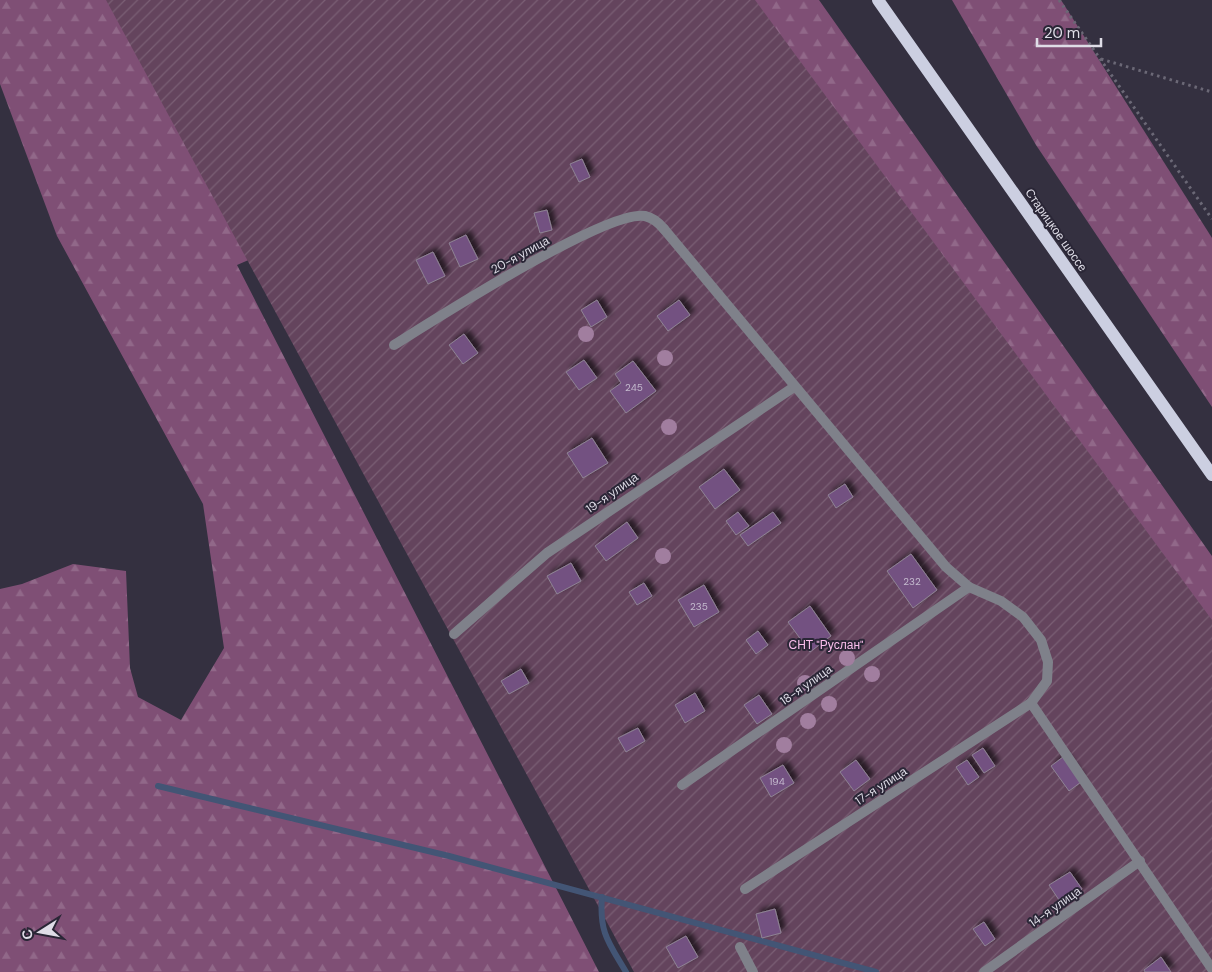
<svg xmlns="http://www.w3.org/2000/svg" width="1212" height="972" font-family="'DM Sans',sans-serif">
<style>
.forest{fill:url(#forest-firs)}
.garden{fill:url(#garden-furrows)}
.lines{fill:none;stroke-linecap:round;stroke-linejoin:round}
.stream{stroke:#435575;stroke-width:6}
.building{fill:#735181;stroke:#8e8394;filter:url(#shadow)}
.path{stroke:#6b6876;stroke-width:3;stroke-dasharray:2.5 4;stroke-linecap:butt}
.lane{stroke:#7f818a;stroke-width:10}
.street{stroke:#7f818a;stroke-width:10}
.primary{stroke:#cccfe1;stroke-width:12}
.tree{fill:#a17e9f}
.labels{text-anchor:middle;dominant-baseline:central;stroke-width:4;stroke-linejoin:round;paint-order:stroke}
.number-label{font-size:10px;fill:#c4bace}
.street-label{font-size:12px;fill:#dfdde7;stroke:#2a2636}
.park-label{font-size:12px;fill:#fabeec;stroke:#2a2636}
</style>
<defs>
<pattern id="forest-firs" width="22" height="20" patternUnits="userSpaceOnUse" patternTransform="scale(1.25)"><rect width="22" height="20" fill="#7f4f75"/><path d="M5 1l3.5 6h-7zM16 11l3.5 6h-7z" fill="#916889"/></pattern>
<pattern id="garden-furrows" width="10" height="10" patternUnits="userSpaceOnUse" patternTransform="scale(1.25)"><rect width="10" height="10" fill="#64445d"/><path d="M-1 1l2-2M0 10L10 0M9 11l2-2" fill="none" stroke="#7a5f74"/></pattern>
<filter id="shadow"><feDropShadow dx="4.5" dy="-4.5" stdDeviation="2.5" flood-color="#0009"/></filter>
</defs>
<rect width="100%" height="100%" fill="#343040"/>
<g class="forest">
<polygon points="0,0 819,0 1212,556 1212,933 624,95 237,265 599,972 0,972 0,589 22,584 73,564 126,571 130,668 138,697 181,720 224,648 203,504 57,236 0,84"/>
<polygon points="952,0 1061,0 1212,238 1212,407 1036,145"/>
</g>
<polygon class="garden" points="106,0 755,0 1212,620 1212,972 634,972"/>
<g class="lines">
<g class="stream">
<polyline points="158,786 449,856 876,972"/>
<path d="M 602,897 C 599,933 609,943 626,972"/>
</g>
</g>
<g class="building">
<polygon points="582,159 590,177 579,182 570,164"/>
<polygon points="547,210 552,230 540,233 534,213"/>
<polygon points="466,235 478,259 460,267 449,243"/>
<polygon points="433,252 445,276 428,284 416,260"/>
<polygon points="597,300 607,317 591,327 581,310"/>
<polygon points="679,300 690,315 668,331 657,316"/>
<polygon points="464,334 478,353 463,364 449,345"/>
<polygon points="584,360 597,378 579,390 566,372"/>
<polygon points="633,361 656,391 626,413 610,391 621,383 615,374"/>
<polygon points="592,438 608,463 583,478 567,453"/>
<polygon points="724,469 740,490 715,509 699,487"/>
<polygon points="845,484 853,497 836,508 828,495"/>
<polygon points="738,512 749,526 736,535 726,521"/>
<polygon points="773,512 781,523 748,546 740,535"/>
<polygon points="627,522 638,538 606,561 595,546"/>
<polygon points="911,554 937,590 913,608 887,571"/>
<polygon points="571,563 581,581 557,594 547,576"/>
<polygon points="644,583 652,596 637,605 629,592"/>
<polygon points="704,585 719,612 694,627 678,600"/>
<polygon points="810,606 831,636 810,652 788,622"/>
<polygon points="758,631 768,645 756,654 746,640"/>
<polygon points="521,669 529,683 509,694 501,681"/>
<polygon points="695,693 705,711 685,723 675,705"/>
<polygon points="759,695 772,714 757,724 744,705"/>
<polygon points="638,728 645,741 626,752 618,738"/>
<polygon points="983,748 995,766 984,773 972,755"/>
<polygon points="1063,757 1081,782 1069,791 1051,766"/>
<polygon points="856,760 870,779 854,791 840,772"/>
<polygon points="967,760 979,777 968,785 956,767"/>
<polygon points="783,765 794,783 771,797 760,778"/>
<polygon points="1070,872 1082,889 1061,903 1049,885"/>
<polygon points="775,909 781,933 762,938 756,914"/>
<polygon points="984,922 995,939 985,946 973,929"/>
<polygon points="686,936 698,957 678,968 666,947"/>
<polygon points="1161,957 1171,972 1145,972 1144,970"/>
</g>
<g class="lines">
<g class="path">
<polyline points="1059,0 1212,219"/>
<polyline points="1101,59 1212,92"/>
</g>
<g class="lane">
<path d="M 394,345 C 434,320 607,209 645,216 C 654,218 659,223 664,229"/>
<polyline points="454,634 547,553 794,387"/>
<polyline points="682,785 969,587"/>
<polyline points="745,889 1031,703"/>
<polyline points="740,947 753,972"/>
<polyline points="984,972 1140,861"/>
</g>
<polyline class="street" points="664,229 946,567 969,587 1001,601 1023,617 1041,640 1048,662 1047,681 1031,703 1212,969"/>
<polyline class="primary" points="878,0 1212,475"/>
</g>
<g class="tree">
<circle cx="586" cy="334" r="8"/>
<circle cx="665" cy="358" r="8"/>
<circle cx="669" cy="427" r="8"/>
<circle cx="663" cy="556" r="8"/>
<circle cx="847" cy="658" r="8"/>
<circle cx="872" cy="674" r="8"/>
<circle cx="805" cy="683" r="8"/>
<circle cx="829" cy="704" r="8"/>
<circle cx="808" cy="721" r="8"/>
<circle cx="784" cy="745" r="8"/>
</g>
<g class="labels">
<g class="number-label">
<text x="634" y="387">245</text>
<text x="912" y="581">232</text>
<text x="699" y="606">235</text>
<text x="777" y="781">194</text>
</g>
<g class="street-label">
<text transform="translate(1056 230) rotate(55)">Старицкое шоссе</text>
<text transform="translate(520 255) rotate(-29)">20-я улица</text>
<text transform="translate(612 493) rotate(-35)">19-я улица</text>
<text transform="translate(806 685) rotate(-35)">18-я улица</text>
<text transform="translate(881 786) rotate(-33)">17-я улица</text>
<text transform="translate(1055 907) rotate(-35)">14-я улица</text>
</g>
<g class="park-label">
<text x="826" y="645">СНТ "Руслан"</text>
</g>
</g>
<g transform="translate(40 932) rotate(259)" stroke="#2a2636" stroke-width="4" paint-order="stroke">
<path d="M0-4L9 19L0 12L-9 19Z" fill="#dfdde7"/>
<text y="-8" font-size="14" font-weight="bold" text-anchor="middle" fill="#dfdde7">С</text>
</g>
<path d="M1037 38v8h64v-8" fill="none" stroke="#dfdde7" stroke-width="2.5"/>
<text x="1044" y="38" font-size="15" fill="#dfdde7" stroke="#2a2636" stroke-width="4" paint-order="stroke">20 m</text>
</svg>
